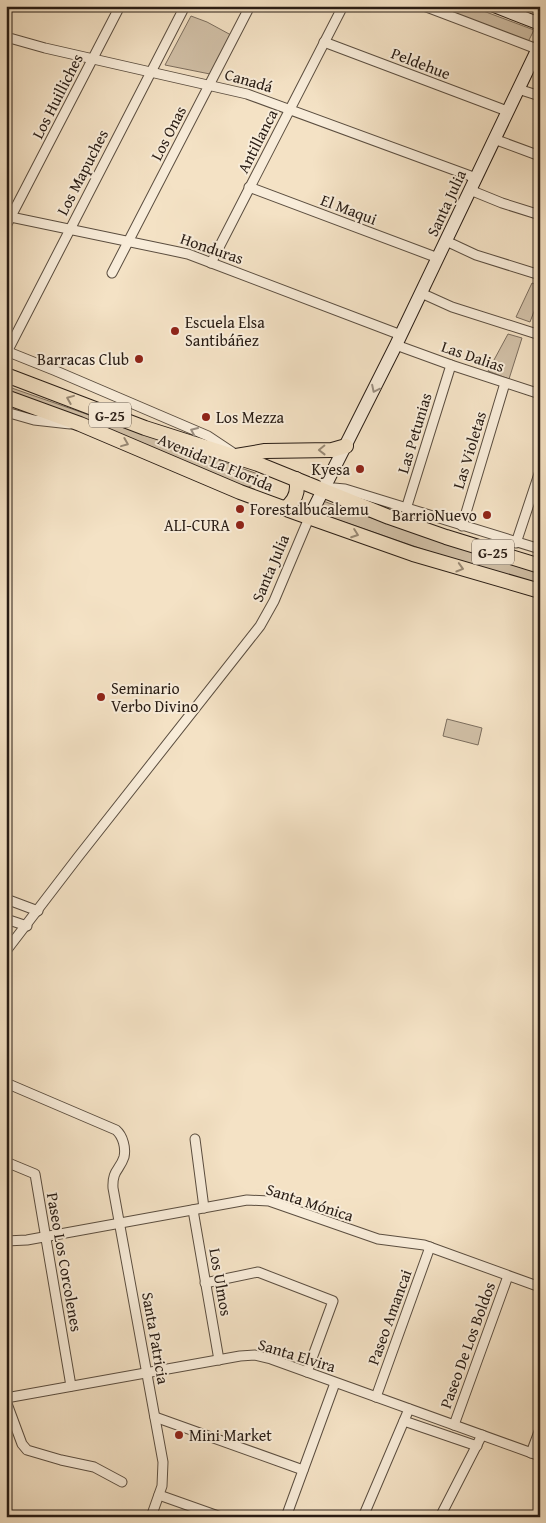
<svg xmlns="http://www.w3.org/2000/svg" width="546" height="1523" font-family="'Gentium Book Plus',serif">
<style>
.green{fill:#d1c0a7;stroke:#7c6e5e}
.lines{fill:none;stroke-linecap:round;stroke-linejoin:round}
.street-casing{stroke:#5b4e40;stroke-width:11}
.secondary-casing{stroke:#281c14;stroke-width:14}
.primary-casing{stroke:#281c14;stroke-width:16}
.street{stroke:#f8ecd9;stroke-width:9}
.secondary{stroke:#f8ecd9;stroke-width:12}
.primary{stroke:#f4e2c5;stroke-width:14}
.oneway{stroke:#9a8e80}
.oneway2{stroke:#988975}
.poi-dot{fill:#8f2418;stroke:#f8ecd9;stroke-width:2}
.labels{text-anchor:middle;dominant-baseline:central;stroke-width:4;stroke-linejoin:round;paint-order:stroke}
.shield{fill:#f8ecd9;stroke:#665a4f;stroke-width:1}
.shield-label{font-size:15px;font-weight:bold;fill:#281c14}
.street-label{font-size:16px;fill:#281c14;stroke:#f8ecd9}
.poi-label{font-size:16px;fill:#281c14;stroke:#f8ecd9;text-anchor:start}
</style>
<rect width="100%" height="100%" fill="#f4e2c5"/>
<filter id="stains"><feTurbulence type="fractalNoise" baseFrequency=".004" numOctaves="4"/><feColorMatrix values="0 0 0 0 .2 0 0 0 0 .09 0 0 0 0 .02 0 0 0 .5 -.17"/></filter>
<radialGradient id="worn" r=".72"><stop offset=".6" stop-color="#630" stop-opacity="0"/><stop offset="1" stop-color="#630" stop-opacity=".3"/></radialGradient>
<g class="green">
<polygon points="425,6 470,6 534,30 527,44"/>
<polygon points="191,16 207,22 231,35 210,74 165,65"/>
<polygon points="532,283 540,286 538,301 530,322 516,317"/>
<polygon points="508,334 522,338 509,379 488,371"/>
<polygon points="6,386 258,474 255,484 247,488 6,391"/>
<polygon points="323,501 409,531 540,572 540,585 457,561 318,513"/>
<polygon points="447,719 482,728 478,745 443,736"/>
</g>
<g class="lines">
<defs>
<g id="street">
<polyline points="424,6 537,49"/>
<polyline points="6,37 45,48 247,94 476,178"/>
<polyline points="324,42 507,111"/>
<polyline points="518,89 540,96"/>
<polyline points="494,139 540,156"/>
<polyline points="249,187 438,258"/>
<polyline points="470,190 502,203 540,215"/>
<polyline points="6,216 188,254 401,335"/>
<polyline points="6,226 120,6"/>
<polyline points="446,241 476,255 540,275"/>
<polyline points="211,263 343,6"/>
<polyline points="112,273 250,6"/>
<polyline points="421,293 452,307 540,335"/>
<polyline points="396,345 451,365 540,394"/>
<polyline points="6,351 56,371 208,436 232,452"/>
<polyline points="7,352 185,6"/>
<polyline points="6,412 34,420 70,424"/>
<polyline points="324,489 334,488 345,489 540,549"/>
<polyline points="406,509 451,365"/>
<polyline points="462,526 505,383"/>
<polyline points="516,543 540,471"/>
<polyline points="6,899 38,911"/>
<polyline points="6,919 27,926"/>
<polyline points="6,951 78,857 260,626 274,601 309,518"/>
<path d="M 6,1083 L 116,1130 C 123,1136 126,1148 124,1157 C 120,1170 112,1170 113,1188 L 163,1462 L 162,1486 L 151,1517"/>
<polyline points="195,1139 204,1208"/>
<polyline points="6,1162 35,1174 71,1386"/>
<polyline points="193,1210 219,1360"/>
<polyline points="6,1241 27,1240 247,1200 269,1201 378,1239 424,1245 540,1287"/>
<polyline points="205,1283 258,1272 333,1301 307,1372"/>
<polyline points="376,1397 430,1247"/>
<polyline points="6,1398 240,1356 255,1355 271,1359 540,1456"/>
<polyline points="6,1401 22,1444 27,1450 61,1460 94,1467 122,1482"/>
<polyline points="155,1417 303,1470"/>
<polyline points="404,1421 477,1446"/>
<polyline points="454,1425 508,1276"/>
<polyline points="531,1453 540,1429"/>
<polyline points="159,1495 221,1517"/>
<polyline points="286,1517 335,1383"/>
<polyline points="363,1517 409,1409"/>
<polyline points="440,1517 482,1435"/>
</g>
<g id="secondary">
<polyline points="494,6 540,24"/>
<polyline points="309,518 396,345 540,44"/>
</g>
<g id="primary">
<polyline points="6,375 145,428 258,464 389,517 446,537 540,566"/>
<polyline points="6,397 80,424 240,492 297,513 413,554 540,591"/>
<polyline points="236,456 265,451 332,450 346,446"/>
<path d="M 284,509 C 295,502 299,491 296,479"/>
</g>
</defs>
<use href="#street" class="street-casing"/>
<use href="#secondary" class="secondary-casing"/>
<use href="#primary" class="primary-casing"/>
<use href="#street" class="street"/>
<use href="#secondary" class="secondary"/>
<use href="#primary" class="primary"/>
</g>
<defs><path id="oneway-chevron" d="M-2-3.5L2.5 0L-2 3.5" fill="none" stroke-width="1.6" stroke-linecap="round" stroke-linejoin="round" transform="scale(1.25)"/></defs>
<g class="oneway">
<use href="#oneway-chevron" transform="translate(375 389) rotate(116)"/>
<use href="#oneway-chevron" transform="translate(194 431) rotate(-156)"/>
</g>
<g class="oneway2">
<use href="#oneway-chevron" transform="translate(70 399) rotate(-158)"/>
<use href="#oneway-chevron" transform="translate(125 443) rotate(22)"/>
<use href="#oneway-chevron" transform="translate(322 450) rotate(179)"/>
<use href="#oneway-chevron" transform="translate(355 534) rotate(20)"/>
<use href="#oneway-chevron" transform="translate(460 568) rotate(16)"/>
</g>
<g class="poi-dot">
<circle cx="175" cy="331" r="5"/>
<circle cx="139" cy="359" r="5"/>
<circle cx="206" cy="417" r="5"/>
<circle cx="360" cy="469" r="5"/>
<circle cx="240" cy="509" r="5"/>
<circle cx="487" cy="515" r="5"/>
<circle cx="240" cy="525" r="5"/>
<circle cx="101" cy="697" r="5"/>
<circle cx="179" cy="1435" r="5"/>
</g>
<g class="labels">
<g class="shield">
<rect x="89" y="402.5" width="42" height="25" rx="4"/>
<rect x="472" y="539.5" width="42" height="25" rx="4"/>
</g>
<g class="shield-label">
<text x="110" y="415">G-25</text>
<text x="493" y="552">G-25</text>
</g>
<g class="street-label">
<text transform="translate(421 63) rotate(21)">Peldehue</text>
<text transform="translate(249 80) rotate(16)">Canadá</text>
<text transform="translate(57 96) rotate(-63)">Los Huilliches</text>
<text transform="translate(168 133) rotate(-63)">Los Onas</text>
<text transform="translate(257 141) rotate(-63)">Antillanca</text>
<text transform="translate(82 172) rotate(-63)">Los Mapuches</text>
<text transform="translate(446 203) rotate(-65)">Santa Julia</text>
<text transform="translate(349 209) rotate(21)">El Maqui</text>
<text transform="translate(212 248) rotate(19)">Honduras</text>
<text transform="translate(473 356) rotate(19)">Las Dalias</text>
<text transform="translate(414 433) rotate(-73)">Las Petunias</text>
<text transform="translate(469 450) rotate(-73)">Las Violetas</text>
<text transform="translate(216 462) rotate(23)">Avenida La Florida</text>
<text transform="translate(270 568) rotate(-67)">Santa Julia</text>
<text transform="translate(310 1202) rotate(18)">Santa Mónica</text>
<text transform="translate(65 1262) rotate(80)">Paseo Los Corcolenes</text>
<text transform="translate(221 1282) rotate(80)">Los Ulmos</text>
<text transform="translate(389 1317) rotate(-70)">Paseo Amancai</text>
<text transform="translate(156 1338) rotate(80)">Santa Patricia</text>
<text transform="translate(467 1345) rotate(-70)">Paseo De Los Boldos</text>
<text transform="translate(297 1355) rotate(17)">Santa Elvira</text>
</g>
<g class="poi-label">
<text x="185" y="322">Escuela Elsa<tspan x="185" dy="18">Santibáñez</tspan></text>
<text x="129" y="359" text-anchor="end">Barracas Club</text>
<text x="216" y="417">Los Mezza</text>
<text x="350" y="469" text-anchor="end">Kyesa</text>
<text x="250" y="509">Forestalbucalemu</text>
<text x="477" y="515" text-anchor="end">BarrioNuevo</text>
<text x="230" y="525" text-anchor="end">ALI-CURA</text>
<text x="111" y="688">Seminario<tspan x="111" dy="18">Verbo Divino</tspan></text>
<text x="189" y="1435">Mini Market</text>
</g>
</g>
<rect width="546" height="1523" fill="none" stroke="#f4e2c5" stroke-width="25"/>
<rect x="8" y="8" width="531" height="1508" fill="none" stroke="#281c14" stroke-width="2.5"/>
<rect x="12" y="12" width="521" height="1498" fill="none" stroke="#281c14"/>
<rect width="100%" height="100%" filter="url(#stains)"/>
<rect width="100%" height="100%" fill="url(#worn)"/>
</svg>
